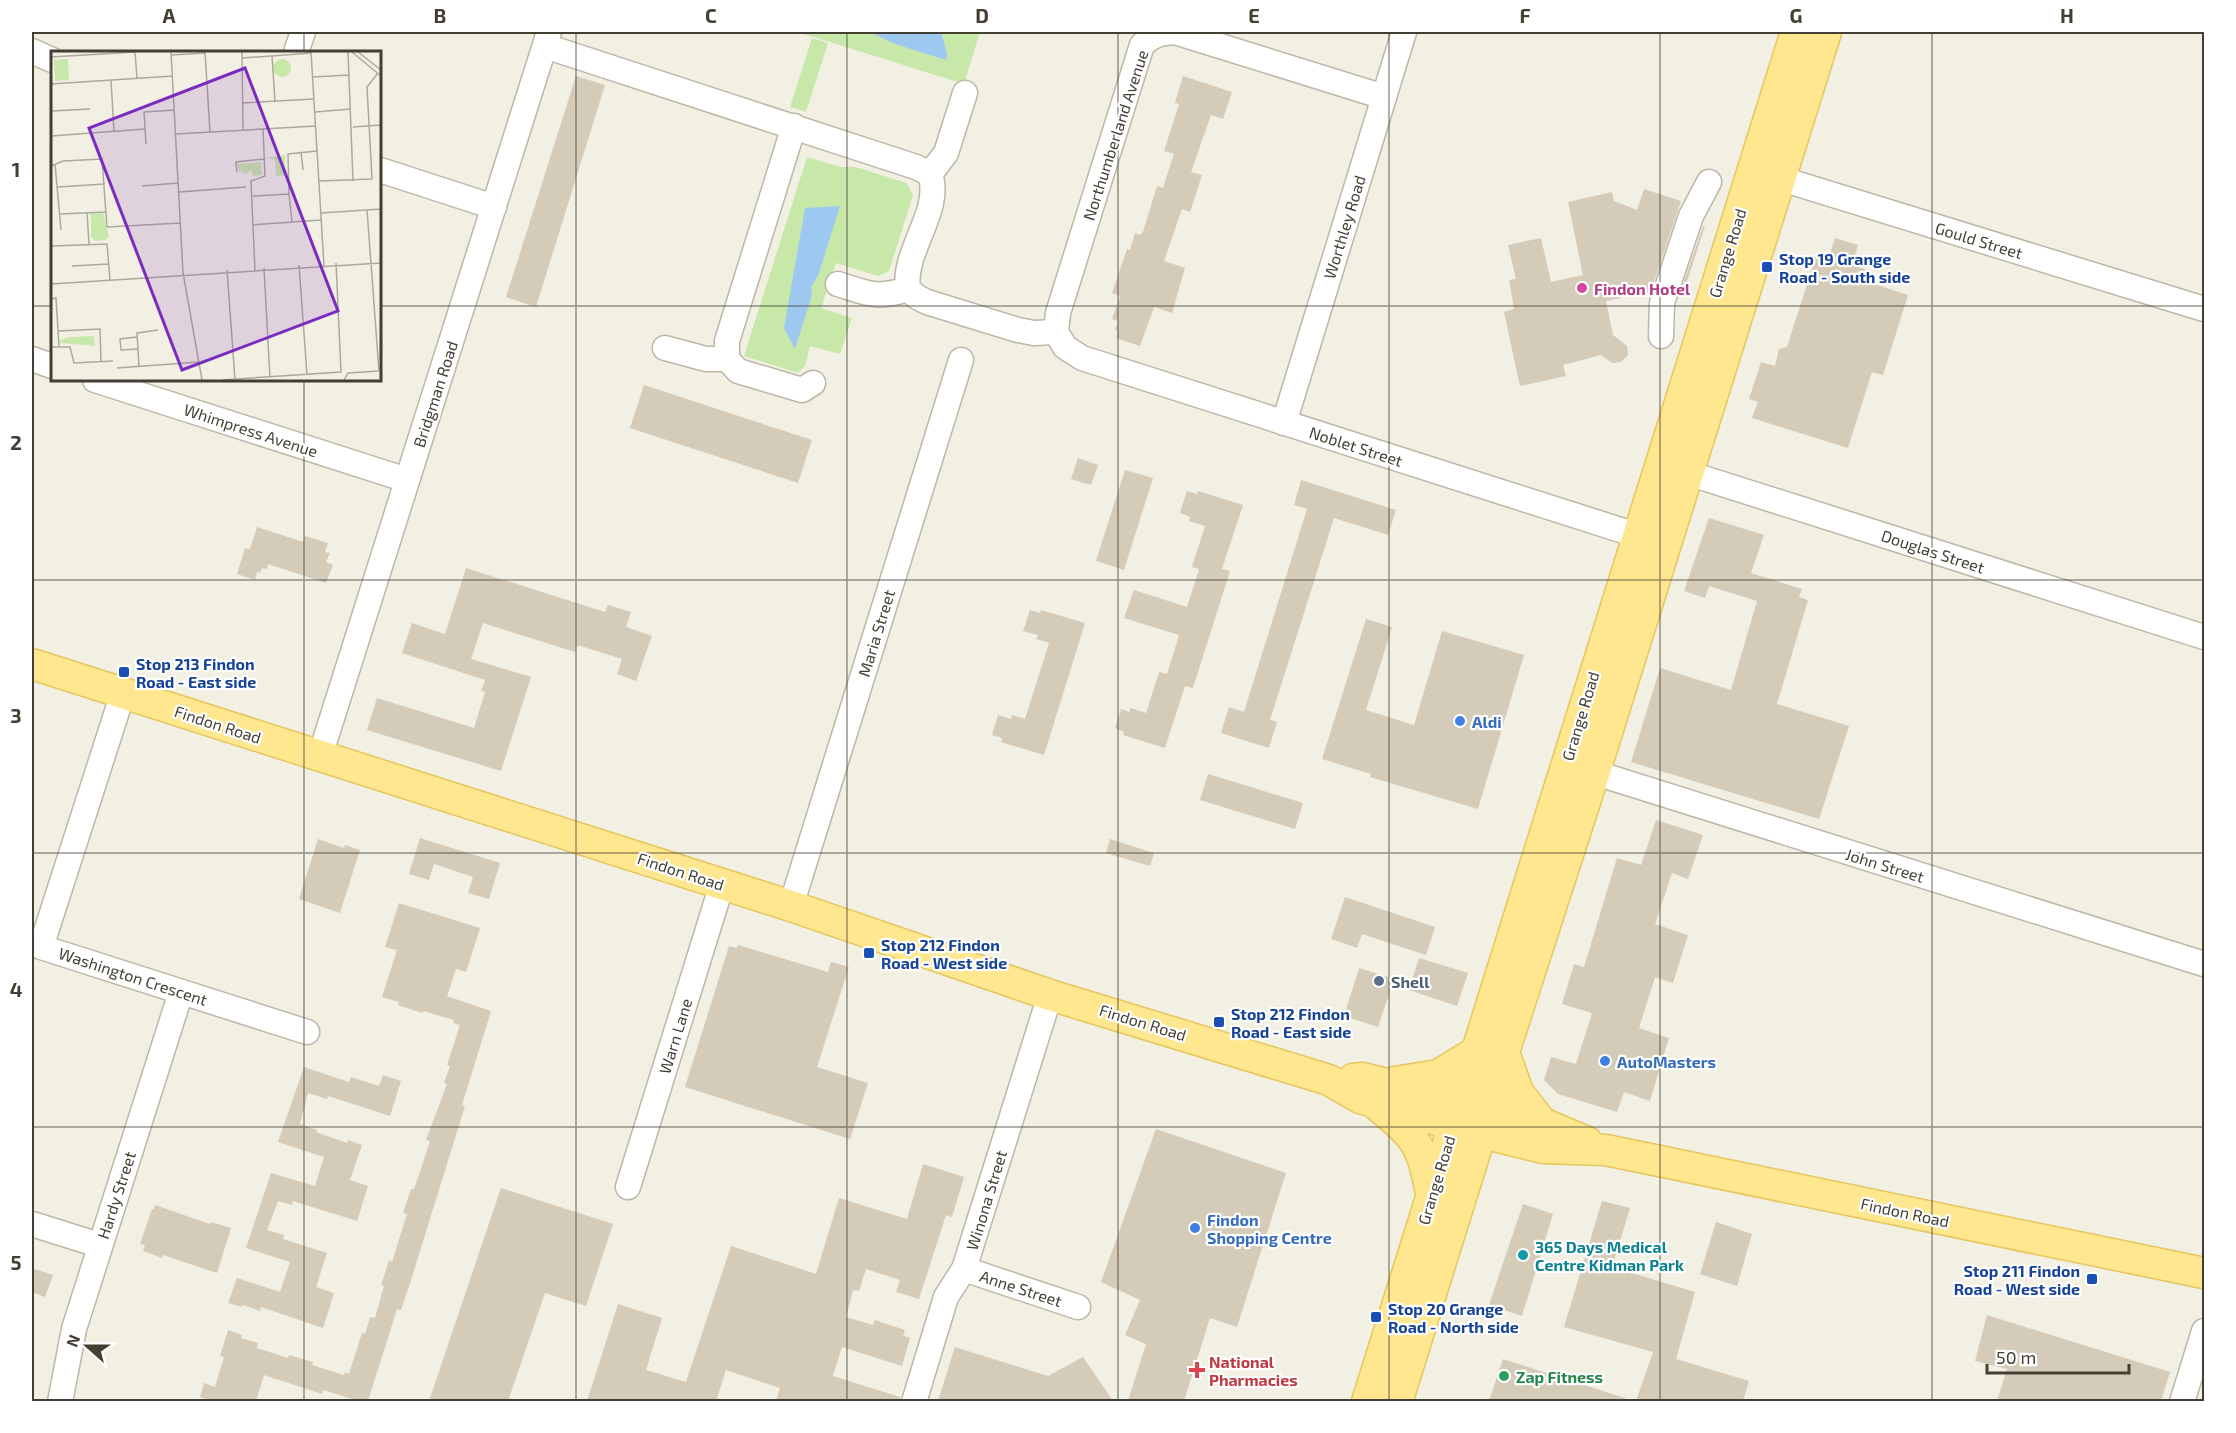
<svg xmlns="http://www.w3.org/2000/svg" width="2236" height="1433" font-family="'Exo 2',sans-serif">
<style>
.green{fill:#c8e8aa}
.water{fill:#9dc9f1}
.building{fill:#d4cbb8}
.lines{fill:none;stroke-linecap:round;stroke-linejoin:round}
.minor-casing{stroke:#bdb7a6;stroke-width:27}
.major-casing{stroke:#e6c65d;stroke-width:33}
.minor{stroke:#fff;stroke-width:24}
.major{stroke:#ffe78f;stroke-width:30}
.grid{fill:none;stroke:#443f33;stroke-width:1.5;stroke-opacity:0.55}
.transit-dot{fill:#1a4fb4;stroke:#fff;stroke-width:2}
.hotel-dot{fill:#d1479c;stroke:#fff;stroke-width:2}
.shop-dot{fill:#3f7fe0;stroke:#fff;stroke-width:2}
.service-dot{fill:#5c6f8a;stroke:#fff;stroke-width:2}
.culture-dot{fill:#0f9aa8;stroke:#fff;stroke-width:2}
.health-dot{fill:#e0444e;stroke:#fff;stroke-width:2}
.leisure-dot{fill:#2e9e5b;stroke:#fff;stroke-width:2}
.labels{text-anchor:middle;dominant-baseline:central;stroke-width:4.5;stroke-linejoin:round;paint-order:stroke}
.street-label{font-size:16px;fill:#443f33;stroke:#fff}
.transit-label{font-size:16px;font-weight:bold;fill:#164399;stroke:#fff;text-anchor:start}
.hotel-label{font-size:16px;font-weight:bold;fill:#b23c85;stroke:#fff;text-anchor:start}
.shop-label{font-size:16px;font-weight:bold;fill:#366cbe;stroke:#fff;text-anchor:start}
.service-label{font-size:16px;font-weight:bold;fill:#4e5e75;stroke:#fff;text-anchor:start}
.culture-label{font-size:16px;font-weight:bold;fill:#0d838f;stroke:#fff;text-anchor:start}
.health-label{font-size:16px;font-weight:bold;fill:#be3a42;stroke:#fff;text-anchor:start}
.leisure-label{font-size:16px;font-weight:bold;fill:#27864d;stroke:#fff;text-anchor:start}
.inset-road{fill:none;stroke:#aca99d;stroke-width:1.5}
.view{fill:#7b2cbf;fill-opacity:0.15;stroke:#7b2cbf;stroke-width:3}
.inset-edge{fill:none;stroke:#443f33;stroke-width:3}
.neatline{fill:none;stroke:#443f33;stroke-width:2}
.grid-label{font-size:20px;text-anchor:middle;font-weight:bold;fill:#443f33}
</style>
<rect width="100%" height="100%" fill="#f2efe3"/>
<g class="green">
<polygon points="798,32 980,32 964,84"/>
<polygon points="812,38 828,43 806,112 790,107"/>
<polygon points="807,157 841,167 855,167 907,183 913,195 889,271 878,276 836,263 821,308 852,318 840,354 810,346 805,366 798,373 744,356"/>
</g>
<g class="water">
<polygon points="874,32 941,32 947,54 946,60 895,44 876,35"/>
<polygon points="840,206 818,276 811,287 812,295 795,349 784,328 805,208"/>
</g>
<g class="building">
<polygon points="576,76 605,85 536,307 506,297"/>
<polygon points="1183,76 1232,92 1223,119 1211,115 1191,172 1202,175 1190,212 1182,209 1164,261 1185,268 1172,313 1154,307 1140,346 1116,338 1118,331 1115,330 1118,321 1112,319 1120,296 1112,293 1127,249 1130,250 1135,233 1140,235 1143,232 1157,186 1163,188 1174,154 1164,151 1179,104 1175,103"/>
<polygon points="1644,189 1681,201 1651,291 1606,301 1613,335 1627,346 1628,355 1621,362 1612,363 1601,355 1563,365 1566,376 1520,386 1504,312 1514,309 1509,280 1516,279 1508,245 1541,238 1551,282 1583,275 1568,202 1612,192 1614,201 1637,210"/>
<polygon points="1703,226 1705,226 1683,294 1680,293"/>
<polygon points="1835,238 1858,245 1852,265 1865,269 1862,280 1908,295 1883,375 1872,372 1848,448 1752,418 1758,402 1749,399 1761,362 1775,366 1779,349 1787,347 1817,253 1829,257"/>
<polygon points="644,385 812,440 798,483 630,428"/>
<polygon points="1078,458 1098,465 1091,485 1071,479"/>
<polygon points="1125,470 1153,478 1124,570 1096,561"/>
<polygon points="1301,480 1396,510 1388,535 1334,518 1270,720 1277,722 1269,748 1221,733 1229,707 1244,712 1307,509 1294,505"/>
<polygon points="1187,491 1197,494 1198,491 1243,505 1222,569 1230,571 1193,688 1185,686 1165,748 1123,735 1124,732 1115,728 1121,709 1129,712 1131,708 1146,713 1159,672 1167,674 1179,635 1124,618 1134,590 1187,607 1199,569 1192,567 1205,526 1189,521 1190,517 1180,513"/>
<polygon points="1709,518 1764,535 1751,573 1802,589 1799,597 1808,600 1777,704 1849,726 1819,819 1631,762 1660,668 1731,690 1757,601 1709,586 1705,598 1684,591"/>
<polygon points="257,527 303,542 305,536 328,543 325,552 330,553 326,562 333,565 326,583 268,564 267,569 262,568 260,573 257,572 255,580 237,574 245,548 250,549"/>
<polygon points="466,568 605,612 608,605 631,612 626,627 652,636 636,681 617,674 622,659 581,646 577,646 575,652 483,623 471,659 531,677 501,771 367,730 377,698 474,728 485,692 481,691 485,680 402,653 412,623 445,634"/>
<polygon points="1030,610 1040,613 1041,610 1085,623 1044,755 1001,742 1002,738 992,735 998,715 1011,719 1012,715 1025,719 1049,643 1036,639 1038,635 1023,631"/>
<polygon points="1366,619 1392,627 1366,710 1414,725 1442,631 1524,655 1478,809 1370,777 1371,774 1322,759"/>
<polygon points="1208,774 1303,803 1295,829 1200,800"/>
<polygon points="1656,820 1703,835 1688,879 1672,873 1655,924 1688,935 1673,983 1655,977 1639,1028 1669,1038 1650,1101 1624,1092 1617,1112 1558,1094 1544,1080 1551,1057 1576,1064 1592,1013 1562,1004 1574,964 1584,967 1617,858 1641,865"/>
<polygon points="420,838 500,863 489,899 468,893 473,877 434,864 429,880 409,874"/>
<polygon points="318,839 344,848 345,845 360,850 340,913 299,899"/>
<polygon points="1110,839 1154,853 1150,866 1106,853"/>
<polygon points="1345,897 1435,927 1426,955 1362,934 1357,948 1331,939"/>
<polygon points="399,903 480,928 466,972 456,969 447,996 491,1011 462,1105 465,1106 411,1280 401,1310 397,1309 368,1401 359,1401 323,1390 322,1394 264,1375 256,1401 210,1401 200,1397 204,1383 215,1387 224,1357 220,1356 228,1330 242,1335 241,1338 258,1343 257,1348 288,1358 289,1355 313,1362 312,1365 344,1375 345,1372 349,1374 362,1333 365,1334 370,1317 375,1318 384,1286 381,1285 389,1260 392,1262 407,1214 403,1213 411,1189 414,1189 420,1172 430,1141 426,1140 447,1084 444,1083 450,1066 447,1065 460,1025 453,1023 454,1020 423,1011 422,1013 398,1005 399,1002 382,997 397,950 385,947"/>
<polygon points="738,945 828,972 831,962 849,967 817,1067 868,1083 850,1139 685,1087 729,946 737,948"/>
<polygon points="1419,958 1468,973 1457,1006 1409,990"/>
<polygon points="1359,968 1394,979 1378,1027 1344,1016"/>
<polygon points="304,1067 349,1082 351,1077 379,1086 383,1075 401,1081 390,1116 328,1096 327,1099 308,1093 300,1124 317,1130 316,1132 347,1143 348,1140 362,1145 350,1180 368,1186 357,1221 293,1201 292,1205 278,1201 267,1230 284,1235 283,1239 327,1253 316,1287 334,1293 323,1328 261,1307 260,1311 243,1305 242,1307 228,1303 237,1278 280,1292 290,1262 246,1248 271,1173 315,1186 324,1157 278,1142"/>
<polygon points="1156,1129 1286,1173 1237,1327 1210,1318 1184,1401 1128,1401 1146,1344 1125,1335 1140,1300 1101,1282"/>
<polygon points="923,1164 964,1177 952,1217 946,1215 919,1299 896,1292 900,1280 866,1269 859,1291 853,1290 846,1317 873,1325 875,1320 905,1330 903,1336 910,1338 902,1366 842,1347 833,1376 900,1397 900,1401 776,1401 780,1388 726,1370 716,1401 587,1401 618,1304 662,1318 646,1370 686,1382 731,1246 816,1274 839,1198 907,1219"/>
<polygon points="501,1188 613,1224 586,1306 545,1293 508,1401 429,1401"/>
<polygon points="1602,1201 1630,1208 1612,1267 1695,1292 1676,1359 1749,1381 1743,1401 1636,1401 1653,1352 1564,1327"/>
<polygon points="1523,1204 1553,1214 1522,1316 1489,1305"/>
<polygon points="155,1205 210,1224 211,1222 231,1228 217,1273 163,1255 162,1258 143,1251 145,1245 140,1244 152,1209 154,1209"/>
<polygon points="1716,1222 1752,1234 1737,1286 1700,1274"/>
<polygon points="32,1268 53,1275 45,1297 32,1292"/>
<polygon points="1987,1315 2170,1372 2161,1401 1997,1401 2007,1369 1975,1361"/>
<polygon points="955,1347 1048,1376 1083,1357 1113,1401 938,1401"/>
<polygon points="1503,1359 1625,1398 1625,1401 1489,1401"/>
</g>
<g class="lines">
<defs>
<g id="minor">
<path d="M 545,46 L 916,167 L 930,174 C 943,211 902,251 908,289 L 917,297 L 927,302 L 1018,330 L 1034,333 L 1056,332"/>
<polyline points="32,51 52,60"/>
<polyline points="296,52 303,32"/>
<polyline points="794,126 727,341 727,359 738,371 802,390 813,383"/>
<polyline points="380,170 494,207"/>
<polyline points="1762,173 2204,309"/>
<polyline points="930,174 946,153 965,93"/>
<path d="M 838,284 C 869,294 876,299 908,289"/>
<polyline points="1056,332 1065,347 1082,358 1655,541"/>
<path d="M 1056,332 L 1058,313 L 1142,45 C 1152,35 1160,33 1175,32 L 1384,97"/>
<polyline points="1661,336 1662,303 1691,216 1709,182"/>
<polyline points="665,348 706,359 727,359"/>
<polyline points="32,359 52,366"/>
<polyline points="95,380 407,480"/>
<polyline points="1284,423 1404,32"/>
<polyline points="1672,468 2204,637"/>
<polyline points="123,693 41,947 307,1032"/>
<polyline points="320,756 549,32"/>
<polyline points="1577,767 2204,964"/>
<polyline points="791,906 961,360"/>
<polyline points="628,1187 722,884"/>
<polyline points="32,1224 99,1245"/>
<polyline points="964,1269 1078,1307"/>
<polyline points="60,1402 74,1329 181,992"/>
<polyline points="914,1402 946,1297 964,1269 1050,995"/>
<polyline points="2182,1402 2204,1331"/>
</g>
<g id="major">
<polyline points="32,664 791,906 1050,995 1329,1080 1360,1098 1482,1133 1543,1148 1606,1150 2204,1273"/>
<polyline points="1504,1052 1518,1092 1542,1123"/>
<polyline points="1353,1079 1363,1078 1542,1123 1587,1142"/>
<polyline points="1395,1082 1438,1075 1476,1052"/>
<path d="M 1379,1107 C 1418,1139 1421,1144 1431,1193"/>
<polyline points="1367,1402 1796,32"/>
<polyline points="1397,1402 1488,1111 1504,1052 1594,774 1826,32"/>
</g>
</defs>
<use href="#minor" class="minor-casing"/>
<use href="#major" class="major-casing"/>
<use href="#minor" class="minor"/>
<use href="#major" class="major"/>
</g>
<path class="grid" d="M 304,32 L 304,52M 576,32 L 576,1402M 847,32 L 847,1402M 1118,32 L 1118,1402M 1389,32 L 1389,1402M 1660,32 L 1660,1402M 1932,32 L 1932,1402M 32,306 L 52,306M 380,306 L 2204,306M 304,380 L 304,1402M 32,580 L 2204,580M 32,853 L 2204,853M 32,1127 L 2204,1127"/>
<g class="transit-dot">
<rect x="1761" y="261" width="12" height="12" rx="3"/>
<rect x="118" y="666" width="12" height="12" rx="3"/>
<rect x="863" y="947" width="12" height="12" rx="3"/>
<rect x="1213" y="1016" width="12" height="12" rx="3"/>
<rect x="2086" y="1273" width="12" height="12" rx="3"/>
<rect x="1370" y="1311" width="12" height="12" rx="3"/>
</g>
<circle class="hotel-dot" cx="1582" cy="288" r="6"/>
<g class="shop-dot">
<circle cx="1460" cy="721" r="6"/>
<circle cx="1605" cy="1061" r="6"/>
<circle cx="1195" cy="1228" r="6"/>
</g>
<circle class="service-dot" cx="1379" cy="981" r="6"/>
<circle class="culture-dot" cx="1523" cy="1255" r="6"/>
<path class="health-dot" d="M1194 1361h6v6h6v6h-6v6h-6v-6h-6v-6h6z"/>
<circle class="leisure-dot" cx="1504" cy="1376" r="6"/>
<g class="labels">
<g class="street-label">
<text transform="translate(1115 135) rotate(-72)">Northumberland Avenue</text>
<text transform="translate(1344 227) rotate(-73)">Worthley Road</text>
<text transform="translate(1979 240) rotate(17)">Gould Street</text>
<text transform="translate(1727 253) rotate(-73)">Grange Road</text>
<text transform="translate(435 394) rotate(-72)">Bridgman Road</text>
<text transform="translate(251 430) rotate(18)">Whimpress Avenue</text>
<text transform="translate(1356 446) rotate(18)">Noblet Street</text>
<text transform="translate(1933 551) rotate(18)">Douglas Street</text>
<text transform="translate(876 633) rotate(-73)">Maria Street</text>
<text transform="translate(1580 716) rotate(-73)">Grange Road</text>
<text transform="translate(218 724) rotate(18)">Findon Road</text>
<text transform="translate(1885 865) rotate(17)">John Street</text>
<text transform="translate(681 871) rotate(18)">Findon Road</text>
<text transform="translate(133 976) rotate(18)">Washington Crescent</text>
<text transform="translate(1143 1022) rotate(17)">Findon Road</text>
<text transform="translate(675 1036) rotate(-73)">Warn Lane</text>
<text transform="translate(1436 1180) rotate(-73)">Grange Road</text>
<text transform="translate(116 1195) rotate(-72)">Hardy Street</text>
<text transform="translate(986 1200) rotate(-73)">Winona Street</text>
<text transform="translate(1905 1212) rotate(12)">Findon Road</text>
<text transform="translate(1021 1288) rotate(18)">Anne Street</text>
</g>
<g class="transit-label">
<text x="1779" y="258">Stop 19 Grange<tspan x="1779" dy="18">Road - South side</tspan></text>
<text x="136" y="663">Stop 213 Findon<tspan x="136" dy="18">Road - East side</tspan></text>
<text x="881" y="944">Stop 212 Findon<tspan x="881" dy="18">Road - West side</tspan></text>
<text x="1231" y="1013">Stop 212 Findon<tspan x="1231" dy="18">Road - East side</tspan></text>
<text x="2080" y="1270" text-anchor="end">Stop 211 Findon<tspan x="2080" dy="18">Road - West side</tspan></text>
<text x="1388" y="1308">Stop 20 Grange<tspan x="1388" dy="18">Road - North side</tspan></text>
</g>
<g class="hotel-label">
<text x="1594" y="288">Findon Hotel</text>
</g>
<g class="shop-label">
<text x="1472" y="721">Aldi</text>
<text x="1617" y="1061">AutoMasters</text>
<text x="1207" y="1219">Findon<tspan x="1207" dy="18">Shopping Centre</tspan></text>
</g>
<g class="service-label">
<text x="1391" y="981">Shell</text>
</g>
<g class="culture-label">
<text x="1535" y="1246">365 Days Medical<tspan x="1535" dy="18">Centre Kidman Park</tspan></text>
</g>
<g class="health-label">
<text x="1209" y="1361">National<tspan x="1209" dy="18">Pharmacies</tspan></text>
</g>
<g class="leisure-label">
<text x="1516" y="1376">Zap Fitness</text>
</g>
</g>
<g transform="translate(51 51)">
<rect width="330" height="330" fill="#f2efe3"/>
<path d="M222 17a9 9 0 1 1 18 0a9 9 0 1 1-18 0ZM 17,8 L 18,29 L 4,30 L 3,9 ZM 234,104 L 235,124 L 225,125 L 224,109 L 215,107 ZM 210,111 L 211,124 L 202,125 L 200,119 L 195,123 L 188,120 L 186,113 ZM 52,162 L 58,185 L 54,189 L 45,190 L 40,186 L 40,163 ZM 43,285 L 44,295 L 10,292 L 9,289 L 20,286 Z" fill="#c8e8aa"/>
<path class="inset-road" d="M 84,1 L 86,28M 120,1 L 132,222 L 151,329M 154,1 L 159,81M 191,1 L 192,79M 260,1 L 273,215M 297,1 L 302,130M 301,1 L 330,25M 307,1 L 330,19M 120,4 L 154,2M 221,5 L 224,50M 0,6 L 84,1M 191,7 L 261,2M 262,26 L 298,24M 60,29 L 63,80M 0,33 L 122,25M 191,52 L 263,48M 0,60 L 39,58M 264,61 L 300,58M 302,76 L 330,74M 125,83 L 265,75M 0,85 L 94,78M 95,93 L 93,61 L 124,59M 250,101 L 252,119M 4,113 L 10,179M 0,115 L 12,110 L 51,108 L 56,176 L 130,172M 186,121 L 185,111 L 213,108M 268,130 L 321,128 L 316,36 L 327,22M 91,135 L 127,132M 7,136 L 54,133M 128,141 L 195,136M 238,143 L 237,103 L 266,100M 202,145 L 238,143 L 241,171M 316,159 L 328,320M 36,161 L 38,193M 270,162 L 330,158M 9,163 L 55,161M 201,174 L 270,169M 0,195 L 56,193 L 59,230M 248,214 L 256,324M 21,215 L 58,213M 213,217 L 219,327M 176,219 L 184,329M 204,220 L 200,130 L 214,125 L 212,78M 0,233 L 330,212M 0,248 L 5,247 L 8,295M 7,280 L 49,278 L 50,311M 86,286 L 69,288 L 70,299 L 87,298M 0,296 L 19,296 L 23,312 L 62,310M 88,315 L 86,282 L 107,279M 66,317 L 148,311M 171,329 L 290,321 L 285,212M 293,329 L 297,322 L 328,320"/>
<path class="view" d="M 194,17 L 287,260 L 131,319 L 38,77 Z"/>
<rect width="330" height="330" class="inset-edge"/>
</g>
<rect width="2236" height="1433" fill="none" stroke="#ffffff" stroke-width="66"/>
<g transform="translate(87 1346) rotate(291)" stroke="#ffffff" stroke-width="4.5" paint-order="stroke">
<path d="M0-4.5L10 22L0 15L-10 22Z" fill="#443f33"/>
<text y="-9" font-size="16" font-weight="bold" text-anchor="middle" fill="#443f33">N</text>
</g>
<path d="M1987 1364v9h142v-9" fill="none" stroke="#443f33" stroke-width="3"/>
<text x="1996" y="1364" font-size="18" fill="#443f33" stroke="#ffffff" stroke-width="4.5" paint-order="stroke">50 m</text>
<rect x="33" y="33" width="2170" height="1367" class="neatline"/>
<g class="grid-label">
<text x="169" y="23">A</text>
<text x="440" y="23">B</text>
<text x="711" y="23">C</text>
<text x="982" y="23">D</text>
<text x="1254" y="23">E</text>
<text x="1525" y="23">F</text>
<text x="1796" y="23">G</text>
<text x="2067" y="23">H</text>
<text x="16" y="177">1</text>
<text x="16" y="450">2</text>
<text x="16" y="723">3</text>
<text x="16" y="997">4</text>
<text x="16" y="1270">5</text>
</g>
</svg>
